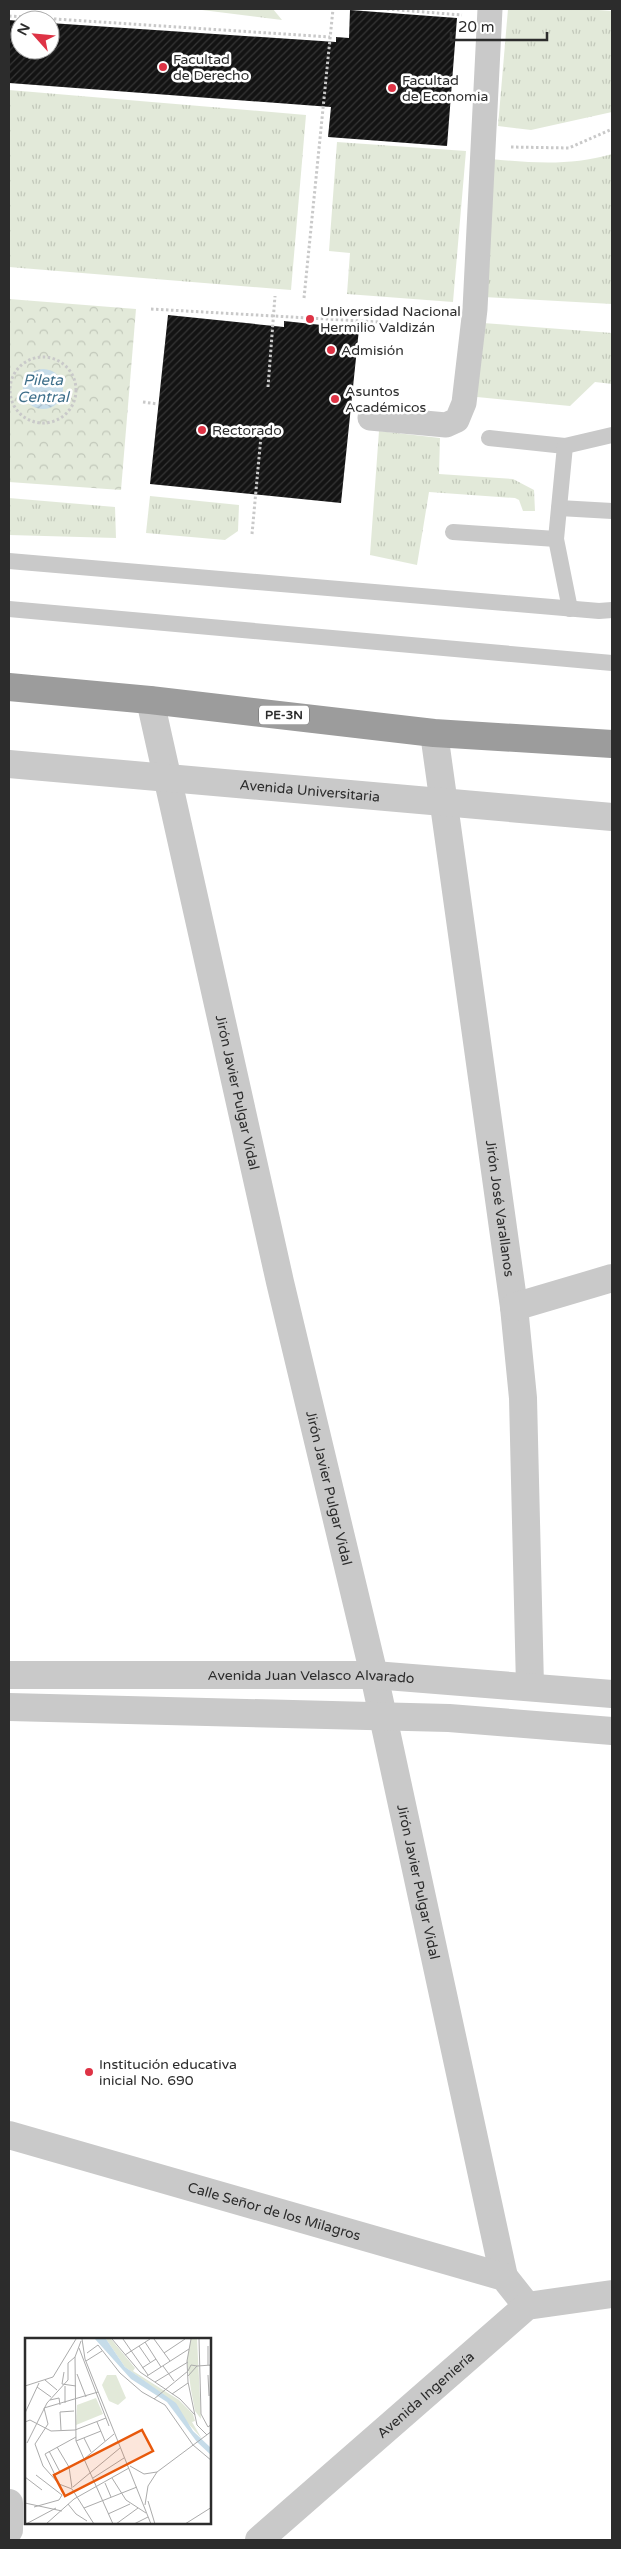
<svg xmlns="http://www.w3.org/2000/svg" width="621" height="2549" font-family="'Varela Round',sans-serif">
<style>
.grass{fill:url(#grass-tufts)}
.park{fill:url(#park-crowns)}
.water{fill:url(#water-waves)}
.building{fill:url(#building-hatch)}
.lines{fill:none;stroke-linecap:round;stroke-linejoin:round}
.path{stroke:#c9c9c9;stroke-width:3;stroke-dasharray:2.5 2.5;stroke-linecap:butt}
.service{stroke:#c9c9c9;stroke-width:16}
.pedestrian{stroke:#c9c9c9;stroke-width:25}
.minor{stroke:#c9c9c9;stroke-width:28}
.tertiary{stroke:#c9c9c9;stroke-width:28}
.trunk{stroke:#9c9c9c;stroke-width:28}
.poi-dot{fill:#de3345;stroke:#fff;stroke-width:2}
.labels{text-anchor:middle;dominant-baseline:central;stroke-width:5;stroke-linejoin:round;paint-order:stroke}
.shield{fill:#fff;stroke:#6b6b6b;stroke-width:1}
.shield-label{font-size:12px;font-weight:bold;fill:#2c2c2c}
.poi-label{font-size:14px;fill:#2c2c2c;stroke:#fff;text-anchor:start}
.street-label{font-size:14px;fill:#2c2c2c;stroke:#fff}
.water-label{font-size:15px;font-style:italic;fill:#3e6f8a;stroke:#fff}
.inset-road{fill:none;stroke:#ababab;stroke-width:1}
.view{fill:#e8590c;fill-opacity:0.15;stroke:#e8590c;stroke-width:2.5}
.inset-edge{fill:none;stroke:#2c2c2c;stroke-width:2.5}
</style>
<defs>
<pattern id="grass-tufts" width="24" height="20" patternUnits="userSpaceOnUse" patternTransform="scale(1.25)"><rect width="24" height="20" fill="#e2e9d9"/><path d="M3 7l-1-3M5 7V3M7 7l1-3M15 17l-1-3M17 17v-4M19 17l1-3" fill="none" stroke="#c2c8ba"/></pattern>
<pattern id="park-crowns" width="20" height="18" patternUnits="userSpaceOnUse" patternTransform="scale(1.25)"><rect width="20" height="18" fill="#e2e9d9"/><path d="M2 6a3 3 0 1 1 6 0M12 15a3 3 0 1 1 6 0" fill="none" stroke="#c2c8ba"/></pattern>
<pattern id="water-waves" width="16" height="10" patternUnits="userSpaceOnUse" patternTransform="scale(1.25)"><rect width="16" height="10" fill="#c6dce9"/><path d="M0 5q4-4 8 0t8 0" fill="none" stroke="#aabdc8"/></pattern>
<pattern id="building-hatch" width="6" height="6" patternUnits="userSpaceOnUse" patternTransform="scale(1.25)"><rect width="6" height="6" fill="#131313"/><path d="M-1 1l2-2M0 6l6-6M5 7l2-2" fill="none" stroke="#363636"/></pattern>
</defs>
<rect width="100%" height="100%" fill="#fff"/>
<g class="grass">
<polygon points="194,9 273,9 282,20"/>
<polygon points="508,9 585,9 612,11 612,112 531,130 498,126"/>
<polygon points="9,90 306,115 291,290 9,267"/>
<polygon points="337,142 466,151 453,302 347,294 350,253 329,251"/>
<path d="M 612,154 L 612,304 L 484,297 L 491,159 C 534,163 570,166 612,154 Z"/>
<polygon points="483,323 612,333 612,384 595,382 570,406 477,397"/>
<polygon points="379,431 440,438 439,474 513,479 534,490 535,511 523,511 519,500 515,498 429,492 417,565 370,555"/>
<polygon points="150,496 239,505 238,531 225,540 146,533"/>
<polygon points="9,498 115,507 116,538 9,535"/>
</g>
<polygon class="park" points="9,299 136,309 121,490 9,482"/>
<circle class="water" cx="43" cy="389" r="20"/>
<g class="building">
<polygon points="350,10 457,18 447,146 328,137 331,107 9,83 9,20 20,21 20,50 50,50 50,23 336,42 336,37 349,38"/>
<polygon points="168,315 284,327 284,321 359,329 341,503 150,484"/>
</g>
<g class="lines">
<g class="path">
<polyline points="387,9 462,15"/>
<polyline points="9,16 330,37"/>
<polyline points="511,147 569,148 612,129"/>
<polyline points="304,298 333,9"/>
<polyline points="151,309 379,322"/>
<circle cx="43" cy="390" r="33"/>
<polyline points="268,387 275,296"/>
<polyline points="143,402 158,404"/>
<polyline points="252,534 261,436"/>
</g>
<g class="service">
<polyline points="489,438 565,446"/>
<polyline points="559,508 612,511"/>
<polyline points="453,532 556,539"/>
<polyline points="9,561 599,611 612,610"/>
<polyline points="9,609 612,663"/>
<polyline points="570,609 556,539 565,446 612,435"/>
</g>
<polyline class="pedestrian" points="370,418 446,425 457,420 464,403 475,309 490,9"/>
<g class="minor">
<path id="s1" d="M 150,700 L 280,1282 L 374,1675 L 504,2277"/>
<path id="s2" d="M 434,733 L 514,1307 L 523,1398 L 530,1686"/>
<path id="s3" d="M 9,764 L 612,817"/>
<polyline points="514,1307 612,1278"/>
<path id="s4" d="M 9,2135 L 504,2277 L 527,2306"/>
<polyline points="9,2503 9,2530"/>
<path id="s5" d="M 259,2540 L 527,2306 L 612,2294"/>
</g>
<g class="tertiary">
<path id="s6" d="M 9,1675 L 374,1675 L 612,1694"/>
<polyline points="9,1707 449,1718 612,1731"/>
</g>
<polyline class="trunk" points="9,687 150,700 434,733 612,744"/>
</g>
<g class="poi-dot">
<circle cx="163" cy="67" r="5"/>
<circle cx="392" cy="88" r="5"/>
<circle cx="310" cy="319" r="5"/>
<circle cx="331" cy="350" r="5"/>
<circle cx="335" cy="399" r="5"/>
<circle cx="202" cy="430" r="5"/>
<circle cx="89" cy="2072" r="5"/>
</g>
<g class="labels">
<rect class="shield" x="259" y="705.5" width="50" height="19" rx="4"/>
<g class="shield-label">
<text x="284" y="715">PE-3N</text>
</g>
<g class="poi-label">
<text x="173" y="59">Facultad<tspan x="173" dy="16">de Derecho</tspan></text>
<text x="402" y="80">Facultad<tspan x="402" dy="16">de Economia</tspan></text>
<text x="320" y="311">Universidad Nacional<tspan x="320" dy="16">Hermilio Valdizán</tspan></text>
<text x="341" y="350">Admisión</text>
<text x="345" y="391">Asuntos<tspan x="345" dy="16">Académicos</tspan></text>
<text x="212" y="430">Rectorado</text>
<text x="99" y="2064">Institución educativa<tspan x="99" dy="16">inicial No. 690</tspan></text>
</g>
<g class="street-label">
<text stroke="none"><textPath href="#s3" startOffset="302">Avenida Universitaria</textPath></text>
<text stroke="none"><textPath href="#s1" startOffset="402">Jirón Javier Pulgar Vidal</textPath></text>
<text stroke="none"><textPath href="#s2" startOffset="480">Jirón José Varallanos</textPath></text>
<text stroke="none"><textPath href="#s1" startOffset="808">Jirón Javier Pulgar Vidal</textPath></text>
<text stroke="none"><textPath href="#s6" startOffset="302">Avenida Juan Velasco Alvarado</textPath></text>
<text stroke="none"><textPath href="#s1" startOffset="1212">Jirón Javier Pulgar Vidal</textPath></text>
<text stroke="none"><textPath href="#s4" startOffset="276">Calle Señor de los Milagros</textPath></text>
<text stroke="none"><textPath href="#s5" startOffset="221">Avenida Ingeniería</textPath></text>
</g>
<g class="water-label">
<text x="43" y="380">Pileta<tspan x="43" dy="17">Central</tspan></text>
</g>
</g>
<g transform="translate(25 2338)">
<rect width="186" height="186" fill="#fff"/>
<path d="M 71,60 L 78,76 L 51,87 L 52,67 Z" fill="#e2e9d9"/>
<path d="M 81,1 L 86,1 L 110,30 L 108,33 L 154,62 L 168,76 L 170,83 L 167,84 L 177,101 L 136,55 L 100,29 ZM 166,1 L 172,1 L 176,81 L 170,73 L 166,52 L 162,23 Z" fill="#e2e9d9"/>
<path d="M 82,37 L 91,37 L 101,60 L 93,67 L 84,63 L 77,47 Z" fill="#e2e9d9"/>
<path d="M 70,1 L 81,1 L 100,29 L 151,65 L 168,93 L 186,110 L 186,117 L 172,104 L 142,64 L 106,41 Z" fill="#c6dce9"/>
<path class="inset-road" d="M 57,1 L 60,21 L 126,186M 87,1 L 115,34 L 155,61 L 170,77M 98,1 L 123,37M 129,1 L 145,23M 166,1 L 162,23 L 163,44 L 172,87 L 182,97M 174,1 L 176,76 L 183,89 L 187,86M 56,3 L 50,19 L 51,103 L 88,186M 120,4 L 136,29M 114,8 L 125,24M 54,10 L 84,88M 62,15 L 73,7 L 95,35 L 117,54 L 140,67 L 168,107 L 187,123M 139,15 L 160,1M 100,17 L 125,1M 61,23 L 77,13M 183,27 L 183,8M 138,28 L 149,43M 117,30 L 131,21M 39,34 L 37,46 L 51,48M 52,36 L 61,59M 183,37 L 184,58M 122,38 L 164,11M 163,38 L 172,28 L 187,27M 20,42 L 32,52M 130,44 L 163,24M 0,48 L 28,39 L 51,1M 12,49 L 26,59M 147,56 L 163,45M 129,61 L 163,33 L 166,27 L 172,28M 25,62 L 34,60 L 35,67M 40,65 L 40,48M 0,75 L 14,45M 0,84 L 5,82 L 26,93 L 50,92 L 81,80M 72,84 L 80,103M 36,92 L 35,74 L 49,73M 51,99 L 20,116 L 30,137 L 59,121 L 89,96M 59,100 L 66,114M 51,103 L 76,93M 2,105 L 22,65 L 43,42 L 43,25 L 50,19M 32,109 L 44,129 L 47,150M 24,113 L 35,134M 105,128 L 119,136 L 132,134M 0,139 L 17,152M 68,140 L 99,120M 87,140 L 101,162 L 121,175M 80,145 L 86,159M 48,149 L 95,110M 123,163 L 130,186M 0,165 L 37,173M 43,166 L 51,176 L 62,183M 120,167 L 123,148 L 132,134 L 187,93M 9,169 L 34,162 L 37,157 L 11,137M 59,170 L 112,149M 83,176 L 105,166M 1,186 L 31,170M 21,186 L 49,161 L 104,130M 69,186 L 47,151 L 34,146 L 18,128 L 10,106 L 23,86 L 19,70 L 73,54M 91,186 L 113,170M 109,186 L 123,179M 160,186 L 187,169"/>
<path class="view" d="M 117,92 L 128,113 L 40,158 L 29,137 Z"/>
<rect width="186" height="186" class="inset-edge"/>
</g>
<rect width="621" height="2549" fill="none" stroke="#2c2c2c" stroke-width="20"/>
<g transform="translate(35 35) rotate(297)"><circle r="24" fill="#ffffff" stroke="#ababab"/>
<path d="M0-4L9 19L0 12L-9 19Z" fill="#de3345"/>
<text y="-8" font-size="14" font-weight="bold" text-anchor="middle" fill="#2c2c2c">N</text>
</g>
<path d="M451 32v8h96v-8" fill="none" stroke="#2c2c2c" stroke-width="2.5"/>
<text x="458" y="32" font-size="15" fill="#2c2c2c" stroke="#ffffff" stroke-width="4" paint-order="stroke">20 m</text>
</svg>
